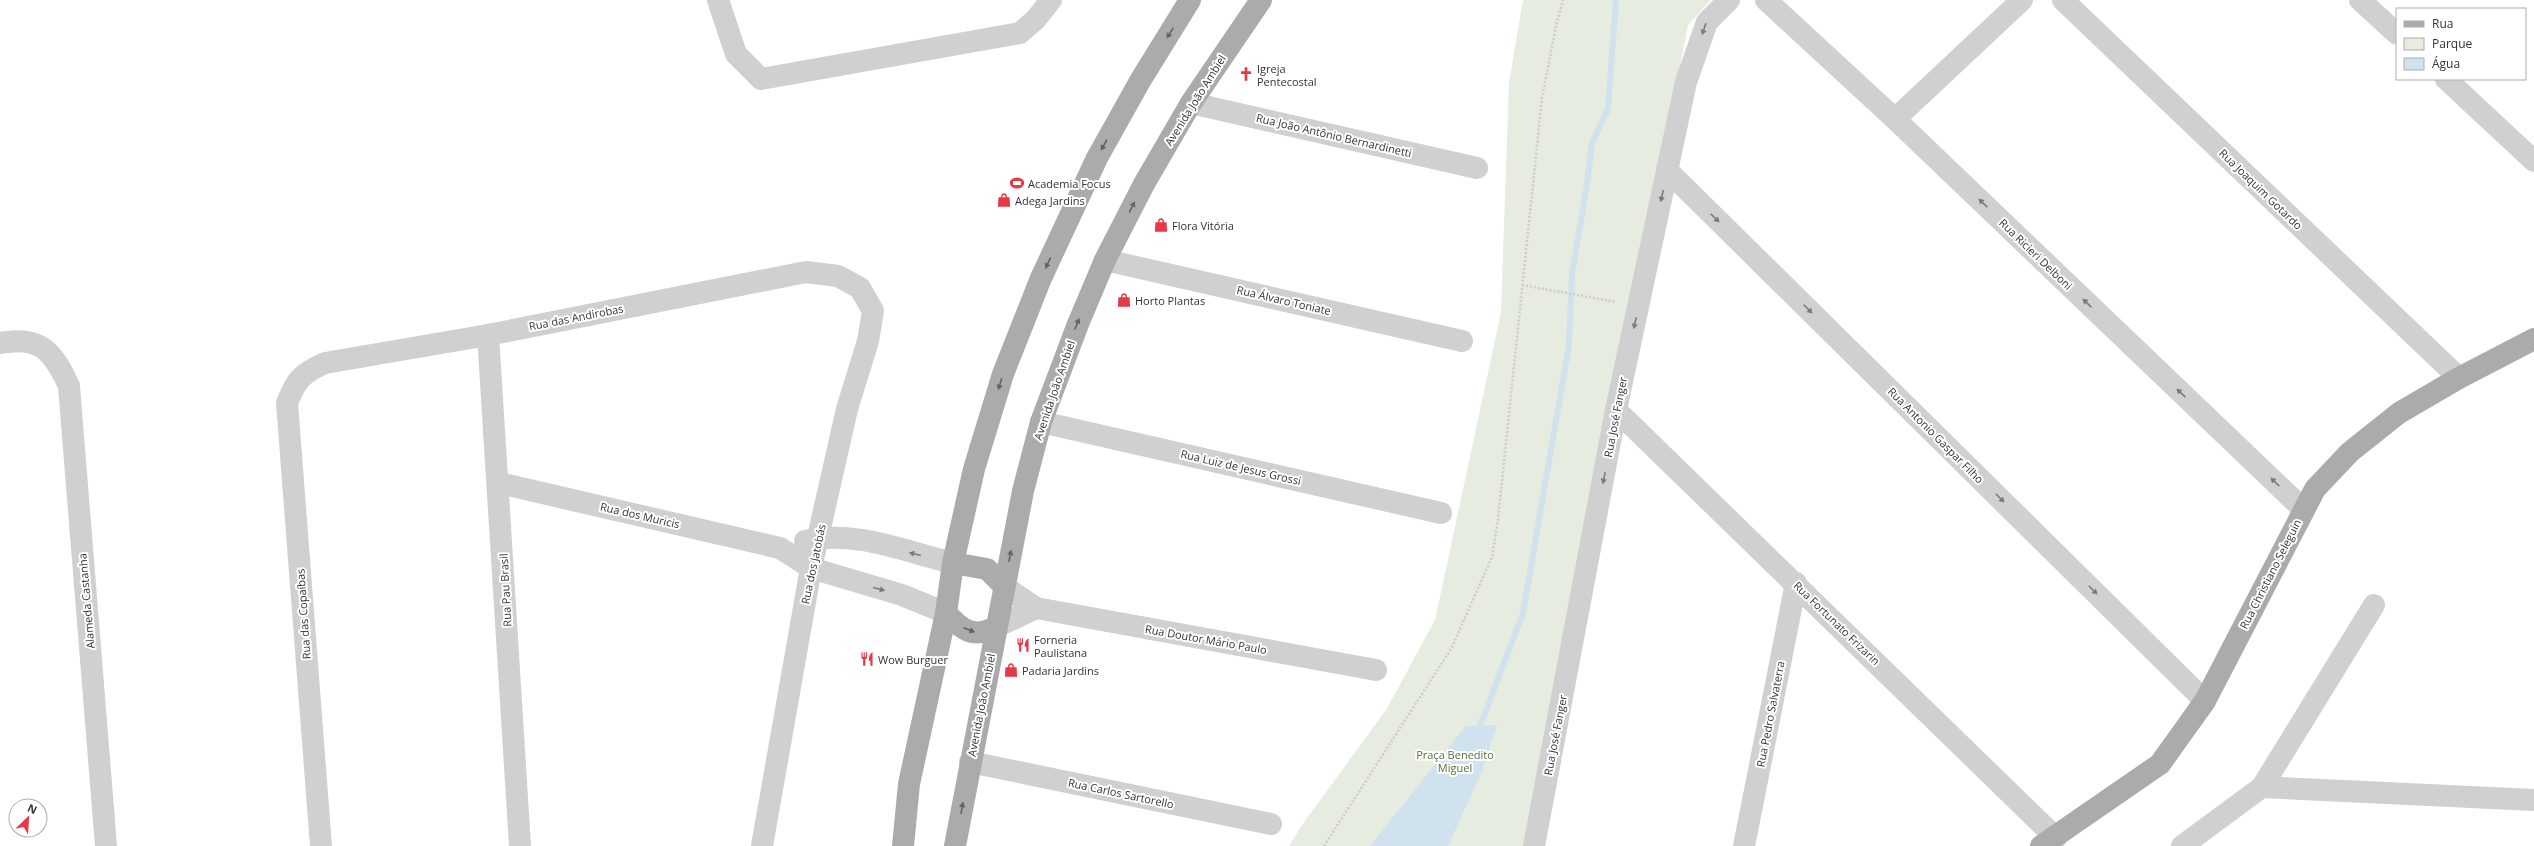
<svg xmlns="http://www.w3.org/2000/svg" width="2534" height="846" font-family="'Open Sans',sans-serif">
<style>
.green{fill:#e6ecdf}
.water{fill:#cfe2ee}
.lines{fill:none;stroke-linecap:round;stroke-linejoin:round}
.stream{stroke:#cfe2ee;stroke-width:6}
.path{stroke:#cdcdcd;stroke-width:2.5;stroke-dasharray:2 2;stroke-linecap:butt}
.minor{stroke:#d0d0d0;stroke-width:22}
.major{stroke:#ababab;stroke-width:22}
.oneway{fill:#7a7a7a}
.oneway2{fill:#636363}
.labels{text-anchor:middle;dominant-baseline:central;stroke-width:4;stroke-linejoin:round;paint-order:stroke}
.poi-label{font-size:11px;fill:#333;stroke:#fff;text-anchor:start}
.street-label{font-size:11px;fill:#333;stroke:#fff}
.park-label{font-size:11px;fill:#56703f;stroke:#fff}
</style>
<rect width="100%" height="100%" fill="#fff"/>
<polygon class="green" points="1523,0 1711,0 1688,25 1525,846 1289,846 1302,825 1386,710 1435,620 1501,312 1509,83"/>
<polygon class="water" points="1497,725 1482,771 1448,846 1370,846 1466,726"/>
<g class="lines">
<polyline class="stream" points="1480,726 1523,613 1569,345 1572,274 1586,191 1592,143 1608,109 1616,0"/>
<g class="path">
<polyline points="1522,285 1616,302"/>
<polyline points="1324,846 1451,649 1492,557 1498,519 1542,98 1556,26 1563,0"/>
</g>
<g class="minor">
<polyline points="718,0 736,54 761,79 1020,33 1036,19 1051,0"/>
<polyline points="1766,0 1895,119 2303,509"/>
<polyline points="2063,0 2459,378"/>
<polyline points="2360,0 2397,34"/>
<polyline points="2446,79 2534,161"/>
<polyline points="1191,103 1477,168"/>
<polyline points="1895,119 2022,0"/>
<polyline points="1667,170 2205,701"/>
<polyline points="1105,260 1462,341"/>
<polyline points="488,335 520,846"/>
<path d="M 0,343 C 41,335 53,352 69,386 L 106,846"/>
<polyline points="1616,410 2056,838"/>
<polyline points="1041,422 1441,513"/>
<polyline points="499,483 780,548 811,568 902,595 946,613"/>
<path d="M 805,541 C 853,529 906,552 953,563"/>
<polyline points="1004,586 1036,608 1376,670"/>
<polyline points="996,627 1036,608"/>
<polyline points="970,762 1271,824"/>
<polyline points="2262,787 2534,800"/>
<path d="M 321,846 L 287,403 C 296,380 302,373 325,363 L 488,335 L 806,272 L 838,276 L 860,288 L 873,311 L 868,341 L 847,409 L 811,568 L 762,846"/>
<polyline points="1534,846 1616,410 1686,82 1707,22 1729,0"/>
<polyline points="1744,846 1796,583"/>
<polyline points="2182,846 2262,787 2374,605"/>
</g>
<g class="major">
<polyline points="953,563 987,569 1004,586"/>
<path d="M 946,613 C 962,630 973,639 996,627"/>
<polyline points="903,846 909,784 946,613 953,563 974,469 1003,374 1041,278 1097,158 1140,81 1190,0"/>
<polyline points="955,846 1023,491 1041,422 1078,324 1105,260 1144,184 1191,103 1261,0"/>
<polyline points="2041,846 2160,764 2205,701 2315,489 2350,452 2399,413 2459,378 2534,339"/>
</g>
</g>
<defs><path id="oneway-solid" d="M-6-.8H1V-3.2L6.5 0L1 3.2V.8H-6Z"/></defs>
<g class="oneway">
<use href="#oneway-solid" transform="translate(1704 29) rotate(109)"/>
<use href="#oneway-solid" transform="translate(1662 196) rotate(102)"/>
<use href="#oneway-solid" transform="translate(1983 203) rotate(-136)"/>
<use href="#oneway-solid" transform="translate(1715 218) rotate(45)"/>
<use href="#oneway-solid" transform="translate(2087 303) rotate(-136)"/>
<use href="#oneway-solid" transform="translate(1808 309) rotate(45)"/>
<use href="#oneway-solid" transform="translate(1635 323) rotate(102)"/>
<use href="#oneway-solid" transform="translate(2181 393) rotate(-136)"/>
<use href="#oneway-solid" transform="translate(1604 478) rotate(101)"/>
<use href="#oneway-solid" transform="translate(2275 482) rotate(-136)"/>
<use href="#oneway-solid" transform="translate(2000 498) rotate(45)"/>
<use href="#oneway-solid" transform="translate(915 554) rotate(-166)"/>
<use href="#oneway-solid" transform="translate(879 589) rotate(15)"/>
<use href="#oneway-solid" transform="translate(2093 590) rotate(45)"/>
</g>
<g class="oneway2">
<use href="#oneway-solid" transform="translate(1170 33) rotate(122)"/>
<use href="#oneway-solid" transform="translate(1104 145) rotate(119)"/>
<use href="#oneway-solid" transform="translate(1132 207) rotate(-63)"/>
<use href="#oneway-solid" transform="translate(1048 263) rotate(115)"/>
<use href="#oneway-solid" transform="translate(1077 324) rotate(-68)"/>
<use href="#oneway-solid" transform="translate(1000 384) rotate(107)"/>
<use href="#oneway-solid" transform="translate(1010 556) rotate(-79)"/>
<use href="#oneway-solid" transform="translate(969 630) rotate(21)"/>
<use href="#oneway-solid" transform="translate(962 808) rotate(-80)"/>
</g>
<defs>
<symbol id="church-bare" viewBox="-9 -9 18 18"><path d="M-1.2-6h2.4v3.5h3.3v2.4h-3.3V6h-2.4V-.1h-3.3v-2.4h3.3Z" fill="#e63946" stroke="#fff" stroke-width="2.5" paint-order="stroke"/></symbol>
<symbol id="stadium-bare" viewBox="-9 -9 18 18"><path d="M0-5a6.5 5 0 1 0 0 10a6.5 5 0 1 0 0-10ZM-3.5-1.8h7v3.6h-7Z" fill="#e63946" stroke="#fff" stroke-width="2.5" paint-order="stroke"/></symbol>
<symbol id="shop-bare" viewBox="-9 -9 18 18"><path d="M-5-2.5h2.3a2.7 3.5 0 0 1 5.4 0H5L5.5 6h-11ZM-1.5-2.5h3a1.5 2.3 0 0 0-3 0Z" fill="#e63946" stroke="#fff" stroke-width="2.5" paint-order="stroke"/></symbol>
<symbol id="restaurant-bare" viewBox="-9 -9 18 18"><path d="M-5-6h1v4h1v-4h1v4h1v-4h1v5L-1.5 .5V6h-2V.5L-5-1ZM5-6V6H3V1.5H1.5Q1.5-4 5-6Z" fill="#e63946" stroke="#fff" stroke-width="2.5" paint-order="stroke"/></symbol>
</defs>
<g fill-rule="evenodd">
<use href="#church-bare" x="1236" y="64" width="20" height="20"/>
<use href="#stadium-bare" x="1007" y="173" width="20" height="20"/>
<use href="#shop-bare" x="994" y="190" width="20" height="20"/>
<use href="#shop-bare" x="1151" y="215" width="20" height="20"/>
<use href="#shop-bare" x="1114" y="290" width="20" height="20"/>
<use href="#restaurant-bare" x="1013" y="635" width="20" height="20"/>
<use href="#restaurant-bare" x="857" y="649" width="20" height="20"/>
<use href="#shop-bare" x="1001" y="660" width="20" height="20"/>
</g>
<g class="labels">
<g class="poi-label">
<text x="1257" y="68">Igreja<tspan x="1257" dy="13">Pentecostal</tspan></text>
<text x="1028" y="183">Academia Focus</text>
<text x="1015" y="200">Adega Jardins</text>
<text x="1172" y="225">Flora Vitória</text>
<text x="1135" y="300">Horto Plantas</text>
<text x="1034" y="639">Forneria<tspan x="1034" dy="13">Paulistana</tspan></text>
<text x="878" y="659">Wow Burguer</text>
<text x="1022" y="670">Padaria Jardins</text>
</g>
<g class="street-label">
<text transform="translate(1195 100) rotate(-58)">Avenida João Ambiel</text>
<text transform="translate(1334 135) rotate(13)">Rua João Antônio Bernardinetti</text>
<text transform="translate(2261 189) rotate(44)">Rua Joaquim Gotardo</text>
<text transform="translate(2036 254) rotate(44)">Rua Ricieri Delboni</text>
<text transform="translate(1284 300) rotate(13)">Rua Álvaro Toniate</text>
<text transform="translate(576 317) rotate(-11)">Rua das Andirobas</text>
<text transform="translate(1054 390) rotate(-71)">Avenida João Ambiel</text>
<text transform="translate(1615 417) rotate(-79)">Rua José Fanger</text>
<text transform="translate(1936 435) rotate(45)">Rua Antonio Gaspar Filho</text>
<text transform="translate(1241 467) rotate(13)">Rua Luiz de Jesus Grossi</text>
<text transform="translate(640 515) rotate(13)">Rua dos Muricis</text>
<text transform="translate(813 564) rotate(-78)">Rua dos Jatobás</text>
<text transform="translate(2270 574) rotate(-63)">Rua Christiano Seleguin</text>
<text transform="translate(505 590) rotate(-93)">Rua Pau Brasil</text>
<text transform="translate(86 601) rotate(-95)">Alameda Castanha</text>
<text transform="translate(303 614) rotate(-94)">Rua das Copaíbas</text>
<text transform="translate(1837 623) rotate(44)">Rua Fortunato Frizarin</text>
<text transform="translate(1206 639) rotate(10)">Rua Doutor Mário Paulo</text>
<text transform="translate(981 705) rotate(-79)">Avenida João Ambiel</text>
<text transform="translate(1770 714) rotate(-79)">Rua Pedro Salvaterra</text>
<text transform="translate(1555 735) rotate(-79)">Rua José Fanger</text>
<text transform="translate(1121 793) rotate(12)">Rua Carlos Sartorello</text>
</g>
<g class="park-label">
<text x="1455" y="754">Praça Benedito<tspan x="1455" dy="13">Miguel</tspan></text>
</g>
</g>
<rect x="2396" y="8" width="130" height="72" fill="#ffffff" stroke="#adadad"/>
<rect x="2404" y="21" width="20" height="6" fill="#ababab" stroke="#adadad"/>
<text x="2432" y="28" font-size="12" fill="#333333">Rua</text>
<rect x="2404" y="38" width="20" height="12" fill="#e6ecdf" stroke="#adadad"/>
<text x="2432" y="48" font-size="12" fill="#333333">Parque</text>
<rect x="2404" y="58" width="20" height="12" fill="#cfe2ee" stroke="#adadad"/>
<text x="2432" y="68" font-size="12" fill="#333333">Água</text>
<g transform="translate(28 818) rotate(25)"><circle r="19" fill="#ffffff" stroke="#adadad"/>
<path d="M0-3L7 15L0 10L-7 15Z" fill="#e63946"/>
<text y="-6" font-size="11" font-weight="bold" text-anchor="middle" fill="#333333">N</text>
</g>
</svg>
